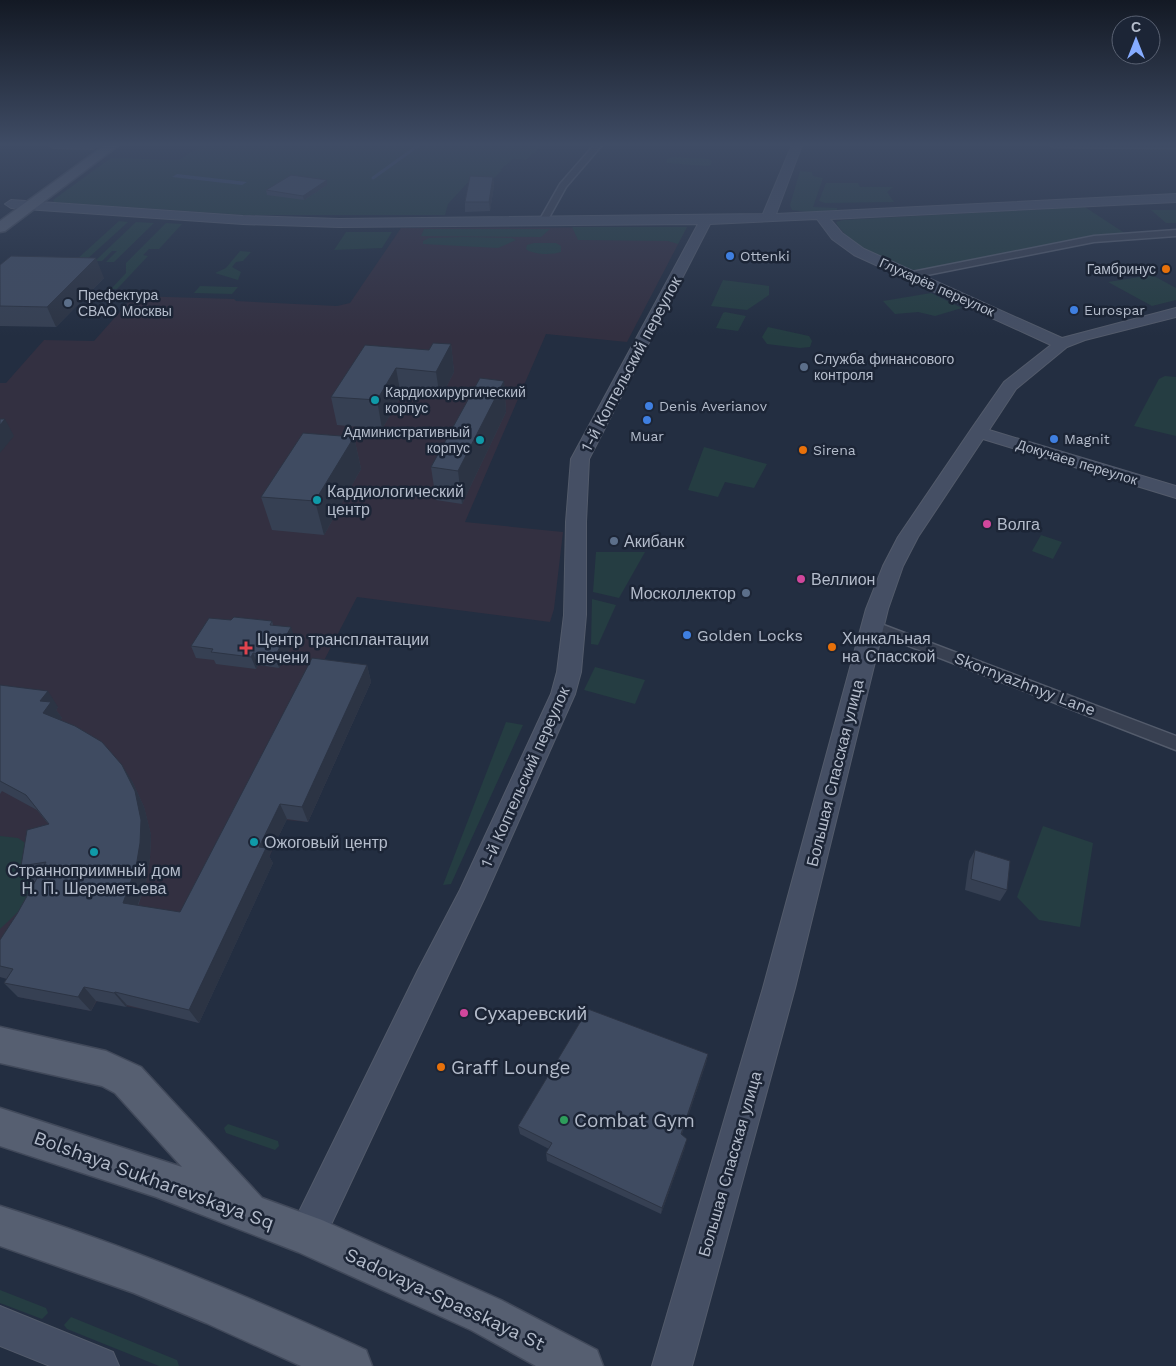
<svg xmlns="http://www.w3.org/2000/svg" width="1176" height="1366" font-family="'Work Sans',sans-serif">
<style>
.medical{fill:#333041}
.green{fill:#253d42}
.water{fill:#364869}
.lines{fill:none;stroke-linecap:round;stroke-linejoin:round}
.stream{stroke:#364869;stroke-width:3}
.street-casing{stroke:#535b6b;stroke-width:3}
.secondary-casing{stroke:#535b6b;stroke-width:2}
.primary-casing{stroke:#41495a;stroke-width:3}
.street{fill:#384051;fill-rule:evenodd}
.secondary{fill:#454f64;fill-rule:evenodd}
.primary{fill:#565f71;fill-rule:evenodd}
.wall{fill:#364053}
.shaded-wall{fill:#2c3444}
.building{fill:#3f4b61;stroke:#2c3444}
.shop-dot{fill:#3f7fe0;stroke:#1c2536;stroke-width:2}
.food-dot{fill:#e8710a;stroke:#1c2536;stroke-width:2}
.service-dot{fill:#5c6f8a;stroke:#1c2536;stroke-width:2}
.culture-dot{fill:#0f9aa8;stroke:#1c2536;stroke-width:2}
.hotel-dot{fill:#d1479c;stroke:#1c2536;stroke-width:2}
.health-dot{fill:#e0444e;stroke:#1c2536;stroke-width:2}
.leisure-dot{fill:#2e9e5b;stroke:#1c2536;stroke-width:2}
.labels{text-anchor:middle;dominant-baseline:central;stroke-width:5;stroke-linejoin:round;paint-order:stroke}
.far-poi-label{font-size:14px;fill:#b4bccb;stroke:#1c2536;text-anchor:start}
.far-street-label{font-size:14px;fill:#b4bccb;stroke:#1c2536}
.street-label{font-size:16px;fill:#b4bccb;stroke:#1c2536}
.poi-label{font-size:16px;fill:#b4bccb;stroke:#1c2536;text-anchor:start}
.near-poi-label{font-size:19px;fill:#b4bccb;stroke:#1c2536;text-anchor:start}
.near-street-label{font-size:19px;fill:#b4bccb;stroke:#1c2536}
</style>
<rect width="100%" height="100%" fill="#232e41"/>
<polygon class="medical" points="687,227 627,342 546,334 465,522 563,532 554,609 550,622 357,597 317,674 371,682 308,822 286,820 267,862 199,1023 147,1010 97,1001 91,1011 18,997 27,982 0,977 0,383 6,383 44,340 94,341 134,296 234,299 236,301 337,306 350,303 401,228"/>
<g class="green">
<polygon points="202,145 543,145 526,160 513,159 500,170 502,170 491,181 471,179 448,204 445,215 245,215 54,202 53,200 111,158 179,160"/>
<polygon points="673,157 708,159 712,161 711,165 706,166 667,163 667,159"/>
<polygon points="800,171 812,172 813,176 823,178 813,207 837,208 837,210 807,212 792,210 790,205"/>
<polygon points="826,183 858,183 860,187 893,187 887,192 894,202 825,203 819,201"/>
<path d="M 1085,207 L 1126,234 L 1067,241 L 919,270 C 897,271 845,242 836,222 L 843,220 Z"/>
<polygon points="1151,210 1176,210 1176,223 1166,223"/>
<polygon points="119,221 128,222 85,261 75,261"/>
<polygon points="136,222 154,223 114,262 106,262 117,251 112,251 102,261 95,261"/>
<polygon points="166,223 182,224 159,249 149,249 143,255 148,256 117,289 111,289 126,273 126,263"/>
<polygon points="572,227 687,227 678,244 668,241 578,240"/>
<polygon points="424,229 550,229 541,237 421,236"/>
<polygon points="346,232 392,232 382,248 334,250"/>
<polygon points="464,237 512,238 516,240 498,248 423,244 423,241 429,238"/>
<path d="M 534,243 L 556,243 L 561,246 L 561,252 C 552,255 533,255 526,249 L 527,245 Z"/>
<polygon points="240,251 251,252 243,261 236,262 232,267 241,272 238,280 215,273 226,268"/>
<polygon points="1152,275 1176,288 1176,300 1152,306 1108,282"/>
<polygon points="723,280 769,286 769,295 747,310 711,306"/>
<polygon points="200,286 232,287 238,287 232,294 194,293"/>
<polygon points="931,293 962,308 935,316 918,312 895,314 883,301"/>
<polygon points="725,312 746,316 738,331 716,328 723,313"/>
<polygon points="768,327 809,336 812,341 810,347 800,348 767,344 762,337"/>
<polygon points="1165,376 1176,377 1176,436 1134,426 1159,379"/>
<polygon points="704,447 767,464 754,488 725,482 718,497 688,490"/>
<polygon points="1041,535 1062,542 1053,559 1032,551"/>
<polygon points="596,552 645,552 619,598 593,592"/>
<polygon points="592,599 616,605 598,645 591,644"/>
<polygon points="595,667 645,680 635,704 584,690"/>
<polygon points="506,722 523,725 451,884 443,885"/>
<polygon points="1043,826 1093,843 1080,927 1039,920 1017,897"/>
<path d="M 0,836 L 18,838 L 34,849 L 23,862 L 23,878 L 32,876 C 36,898 15,915 0,929 Z"/>
<polygon points="228,1124 278,1141 279,1146 275,1150 226,1133 224,1128"/>
<polygon points="0,1290 46,1308 48,1313 42,1319 0,1303"/>
<polygon points="71,1317 177,1360 179,1366 159,1366 67,1329 64,1325"/>
</g>
<polygon class="water" points="177,174 247,182 242,185 172,177"/>
<g class="lines">
<polyline class="stream" points="373,178 419,145"/>
<defs>
<g id="street">
<polygon points="594,145 602,145 566,187 546,223 540,223 539,221 560,184"/>
<polygon points="1050,145 1176,145 1176,148 1054,147"/>
<polygon points="1176,230 1176,236 1094,242 912,278 907,275 912,272 1094,236"/>
<polygon points="873,621 1176,736 1176,750 868,630 865,626 868,622"/>
</g>
<g id="secondary">
<polygon points="48,145 98,145 98,146 93,149 53,148"/>
<polygon points="792,145 802,145 776,214 1176,194 1176,202 830,219 842,233 864,249 1062,338 1176,308 1176,317 1085,340 1067,347 1016,389 989,430 1176,486 1176,498 983,439 918,537 903,566 888,609 795,988 692,1366 652,1366 763,988 866,609 883,566 898,537 972,428 1004,382 1051,345 854,255 832,239 817,219 710,224 589,459 586,522 586,615 581,672 575,694 484,899 320,1248 307,1254 294,1248 288,1235 294,1222 418,970 460,890 551,694 557,672 564,615 566,522 571,459 698,224 339,227 243,224 11,208 5,204 11,200 243,216 339,219 763,214"/>
<polygon points="0,1306 113,1352 119,1366 50,1366 0,1346"/>
</g>
<g id="primary">
<polygon points="105,145 119,145 5,231 0,232 0,221"/>
<polygon points="0,1027 106,1051 141,1067 262,1198 322,1220 501,1300 597,1350 603,1366 536,1366 471,1330 298,1252 156,1197 0,1146 0,1108 182,1167 115,1093 102,1086 0,1063"/>
<path d="M 0,1206 C 125,1245 246,1295 366,1350 L 372,1366 L 301,1366 L 206,1323 L 134,1293 L 0,1246 Z"/>
</g>
</defs>
<use href="#street" class="street-casing"/>
<use href="#secondary" class="secondary-casing"/>
<use href="#primary" class="primary-casing"/>
<use href="#street" class="street"/>
<use href="#secondary" class="secondary"/>
<use href="#primary" class="primary"/>
</g>
<g class="wall">
<polygon points="493,177 494,186 490,211 465,212 465,202"/>
<polygon points="327,185 304,200 267,195 266,190"/>
<polygon points="0,265 104,278 56,327 0,326"/>
<polygon points="451,344 454,372 440,399 401,396 382,429 337,425 331,397 429,350"/>
<polygon points="504,381 506,412 462,504 436,500 431,467"/>
<polygon points="354,437 361,469 324,535 272,530 261,497"/>
<polygon points="231,620 272,621 273,625 295,639 279,668 258,665 256,669 216,664 214,660 196,658 191,646"/>
<polygon points="367,665 371,682 308,822 287,819 269,856 273,863 199,1023 127,1005 126,1007 96,1001 91,1011 18,997 4,983 7,979 0,977 0,940 17,914 35,881 34,881 21,866 49,825 37,810 2,791 0,794 0,685 58,707 56,710 62,718 60,720 132,781 144,807 151,835 150,858 146,882 138,906 180,912"/>
<polygon points="975,850 1007,890 1000,901 965,890 969,861"/>
<polygon points="708,1054 706,1063 682,1134 685,1147 661,1214 547,1161 546,1153 549,1149 520,1134 518,1126"/>
</g>
<g class="shaded-wall">
<polygon points="493,177 494,186 490,211 489,202"/>
<polygon points="327,180 327,185 304,200 303,196"/>
<polygon points="96,258 104,278 56,327 47,307"/>
<polygon points="451,344 454,372 440,399 436,372"/>
<polygon points="396,368 401,396 382,429 377,400"/>
<polygon points="504,381 506,412 462,504 458,471"/>
<polygon points="5,419 14,436 0,453 0,425"/>
<polygon points="354,437 361,469 324,535 315,501"/>
<polygon points="291,627 295,639 279,668 275,656"/>
<polygon points="253,653 258,665 256,669 251,657"/>
<polygon points="367,665 371,682 308,822 302,807"/>
<polygon points="48,691 58,707 56,710 62,718 53,729 43,713 40,701"/>
<polygon points="122,765 132,781 144,807 151,835 150,858 146,882 133,918 123,903"/>
<polygon points="280,804 287,819 269,856 273,863 199,1023 189,1010 259,847"/>
<polygon points="84,987 96,1001 91,1011 78,997"/>
<polygon points="115,992 127,1005 126,1007 114,993"/>
<polygon points="708,1054 706,1063 679,1142 681,1134"/>
<polygon points="687,1139 685,1147 661,1214 662,1208"/>
</g>
<g class="building">
<polygon points="291,175 327,180 303,196 266,190"/>
<polygon points="470,176 493,177 489,202 465,202"/>
<polygon points="11,256 96,258 47,307 0,306 0,265"/>
<polygon points="433,343 451,344 436,372 396,368 377,400 331,397 365,345 429,350"/>
<polygon points="480,378 504,381 458,471 431,467"/>
<polygon points="0,419 5,419 0,425"/>
<polygon points="303,433 354,437 315,501 261,497"/>
<polygon points="234,617 272,621 270,625 291,627 275,656 253,653 251,657 211,652 213,649 191,646 209,618 231,620"/>
<polygon points="312,658 367,665 302,807 280,804 259,847 266,848 189,1010 115,992 114,993 84,987 78,997 4,983 13,969 0,966 0,940 17,914 46,862 21,866 27,830 49,824 26,795 0,781 0,685 48,691 40,701 51,702 43,713 75,726 102,742 122,765 135,791 141,820 140,843 136,867 123,903 180,912"/>
<polygon points="975,850 1010,861 1007,890 971,879"/>
<polygon points="588,1009 708,1054 681,1134 687,1139 662,1208 546,1153 552,1143 518,1126"/>
</g>
<linearGradient id="sky" x2="0" y2="1"><stop stop-color="#131924"/><stop offset="0.43" stop-color="#3f4c65"/><stop offset="1" stop-color="#3f4c65" stop-opacity="0"/></linearGradient>
<rect width="1176" height="336" fill="url(#sky)"/>
<g class="shop-dot">
<circle cx="730" cy="256" r="5"/>
<circle cx="1074" cy="310" r="5"/>
<circle cx="649" cy="406" r="5"/>
<circle cx="647" cy="420" r="5"/>
<circle cx="1054" cy="439" r="5"/>
<circle cx="687" cy="635" r="5"/>
</g>
<g class="food-dot">
<circle cx="1166" cy="269" r="5"/>
<circle cx="803" cy="450" r="5"/>
<circle cx="832" cy="647" r="5"/>
<circle cx="441" cy="1067" r="5"/>
</g>
<g class="service-dot">
<circle cx="68" cy="303" r="5"/>
<circle cx="804" cy="367" r="5"/>
<circle cx="614" cy="541" r="5"/>
<circle cx="746" cy="593" r="5"/>
</g>
<g class="culture-dot">
<circle cx="375" cy="400" r="5"/>
<circle cx="480" cy="440" r="5"/>
<circle cx="317" cy="500" r="5"/>
<circle cx="254" cy="842" r="5"/>
<circle cx="94" cy="852" r="5"/>
</g>
<g class="hotel-dot">
<circle cx="987" cy="524" r="5"/>
<circle cx="801" cy="579" r="5"/>
<circle cx="464" cy="1013" r="5"/>
</g>
<path class="health-dot" d="M243.5 640.5h5v5h5v5h-5v5h-5v-5h-5v-5h5z"/>
<circle class="leisure-dot" cx="564" cy="1120" r="5"/>
<g class="labels">
<g class="far-poi-label">
<text x="740" y="256">Ottenki</text>
<text x="1156" y="269" text-anchor="end">Гамбринус</text>
<text x="78" y="295">Префектура<tspan x="78" dy="16">СВАО Москвы</tspan></text>
<text x="1084" y="310">Eurospar</text>
<text x="814" y="359">Служба финансового<tspan x="814" dy="16">контроля</tspan></text>
<text x="385" y="392">Кардиохирургический<tspan x="385" dy="16">корпус</tspan></text>
<text x="659" y="406">Denis Averianov</text>
<text x="470" y="432" text-anchor="end">Административный<tspan x="470" dy="16">корпус</tspan></text>
<text x="647" y="436" text-anchor="middle">Muar</text>
<text x="1064" y="439">Magnit</text>
<text x="813" y="450">Sirena</text>
</g>
<g class="far-street-label">
<text transform="translate(937 287) rotate(24)">Глухарёв переулок</text>
<text transform="translate(1077 462) rotate(17)">Докучаев переулок</text>
</g>
<g class="street-label">
<text transform="translate(631 364) rotate(-62)">1-й Коптельский переулок</text>
<text transform="translate(1025 684) rotate(21)">Skornyazhnyy Lane</text>
<text transform="translate(835 773) rotate(-76)">Большая Спасская улица</text>
<text transform="translate(525 777) rotate(-66)">1-й Коптельский переулок</text>
<text transform="translate(730 1164) rotate(-74)">Большая Спасская улица</text>
</g>
<g class="poi-label">
<text x="327" y="491">Кардиологический<tspan x="327" dy="18">центр</tspan></text>
<text x="997" y="524">Волга</text>
<text x="624" y="541">Акибанк</text>
<text x="811" y="579">Веллион</text>
<text x="736" y="593" text-anchor="end">Москоллектор</text>
<text x="697" y="635">Golden Locks</text>
<text x="842" y="638">Хинкальная<tspan x="842" dy="18">на Спасской</tspan></text>
<text x="257" y="639">Центр трансплантации<tspan x="257" dy="18">печени</tspan></text>
<text x="264" y="842">Ожоговый центр</text>
<text x="94" y="870" text-anchor="middle">Странноприимный дом<tspan x="94" dy="18">Н. П. Шереметьева</tspan></text>
</g>
<g class="near-poi-label">
<text x="474" y="1013">Сухаревский</text>
<text x="451" y="1067">Graff Lounge</text>
<text x="574" y="1120">Combat Gym</text>
</g>
<g class="near-street-label">
<text transform="translate(154 1180) rotate(20)">Bolshaya Sukharevskaya Sq</text>
<text transform="translate(445 1299) rotate(25)">Sadovaya-Spasskaya St</text>
</g>
</g>
<g transform="translate(1136 40)"><circle r="24" fill="#1c2536" stroke="#596172"/>
<path d="M0-4L9 19L0 12L-9 19Z" fill="#86acff"/>
<text y="-8" font-size="14" font-weight="bold" text-anchor="middle" fill="#b4bccb">С</text>
</g>
</svg>
